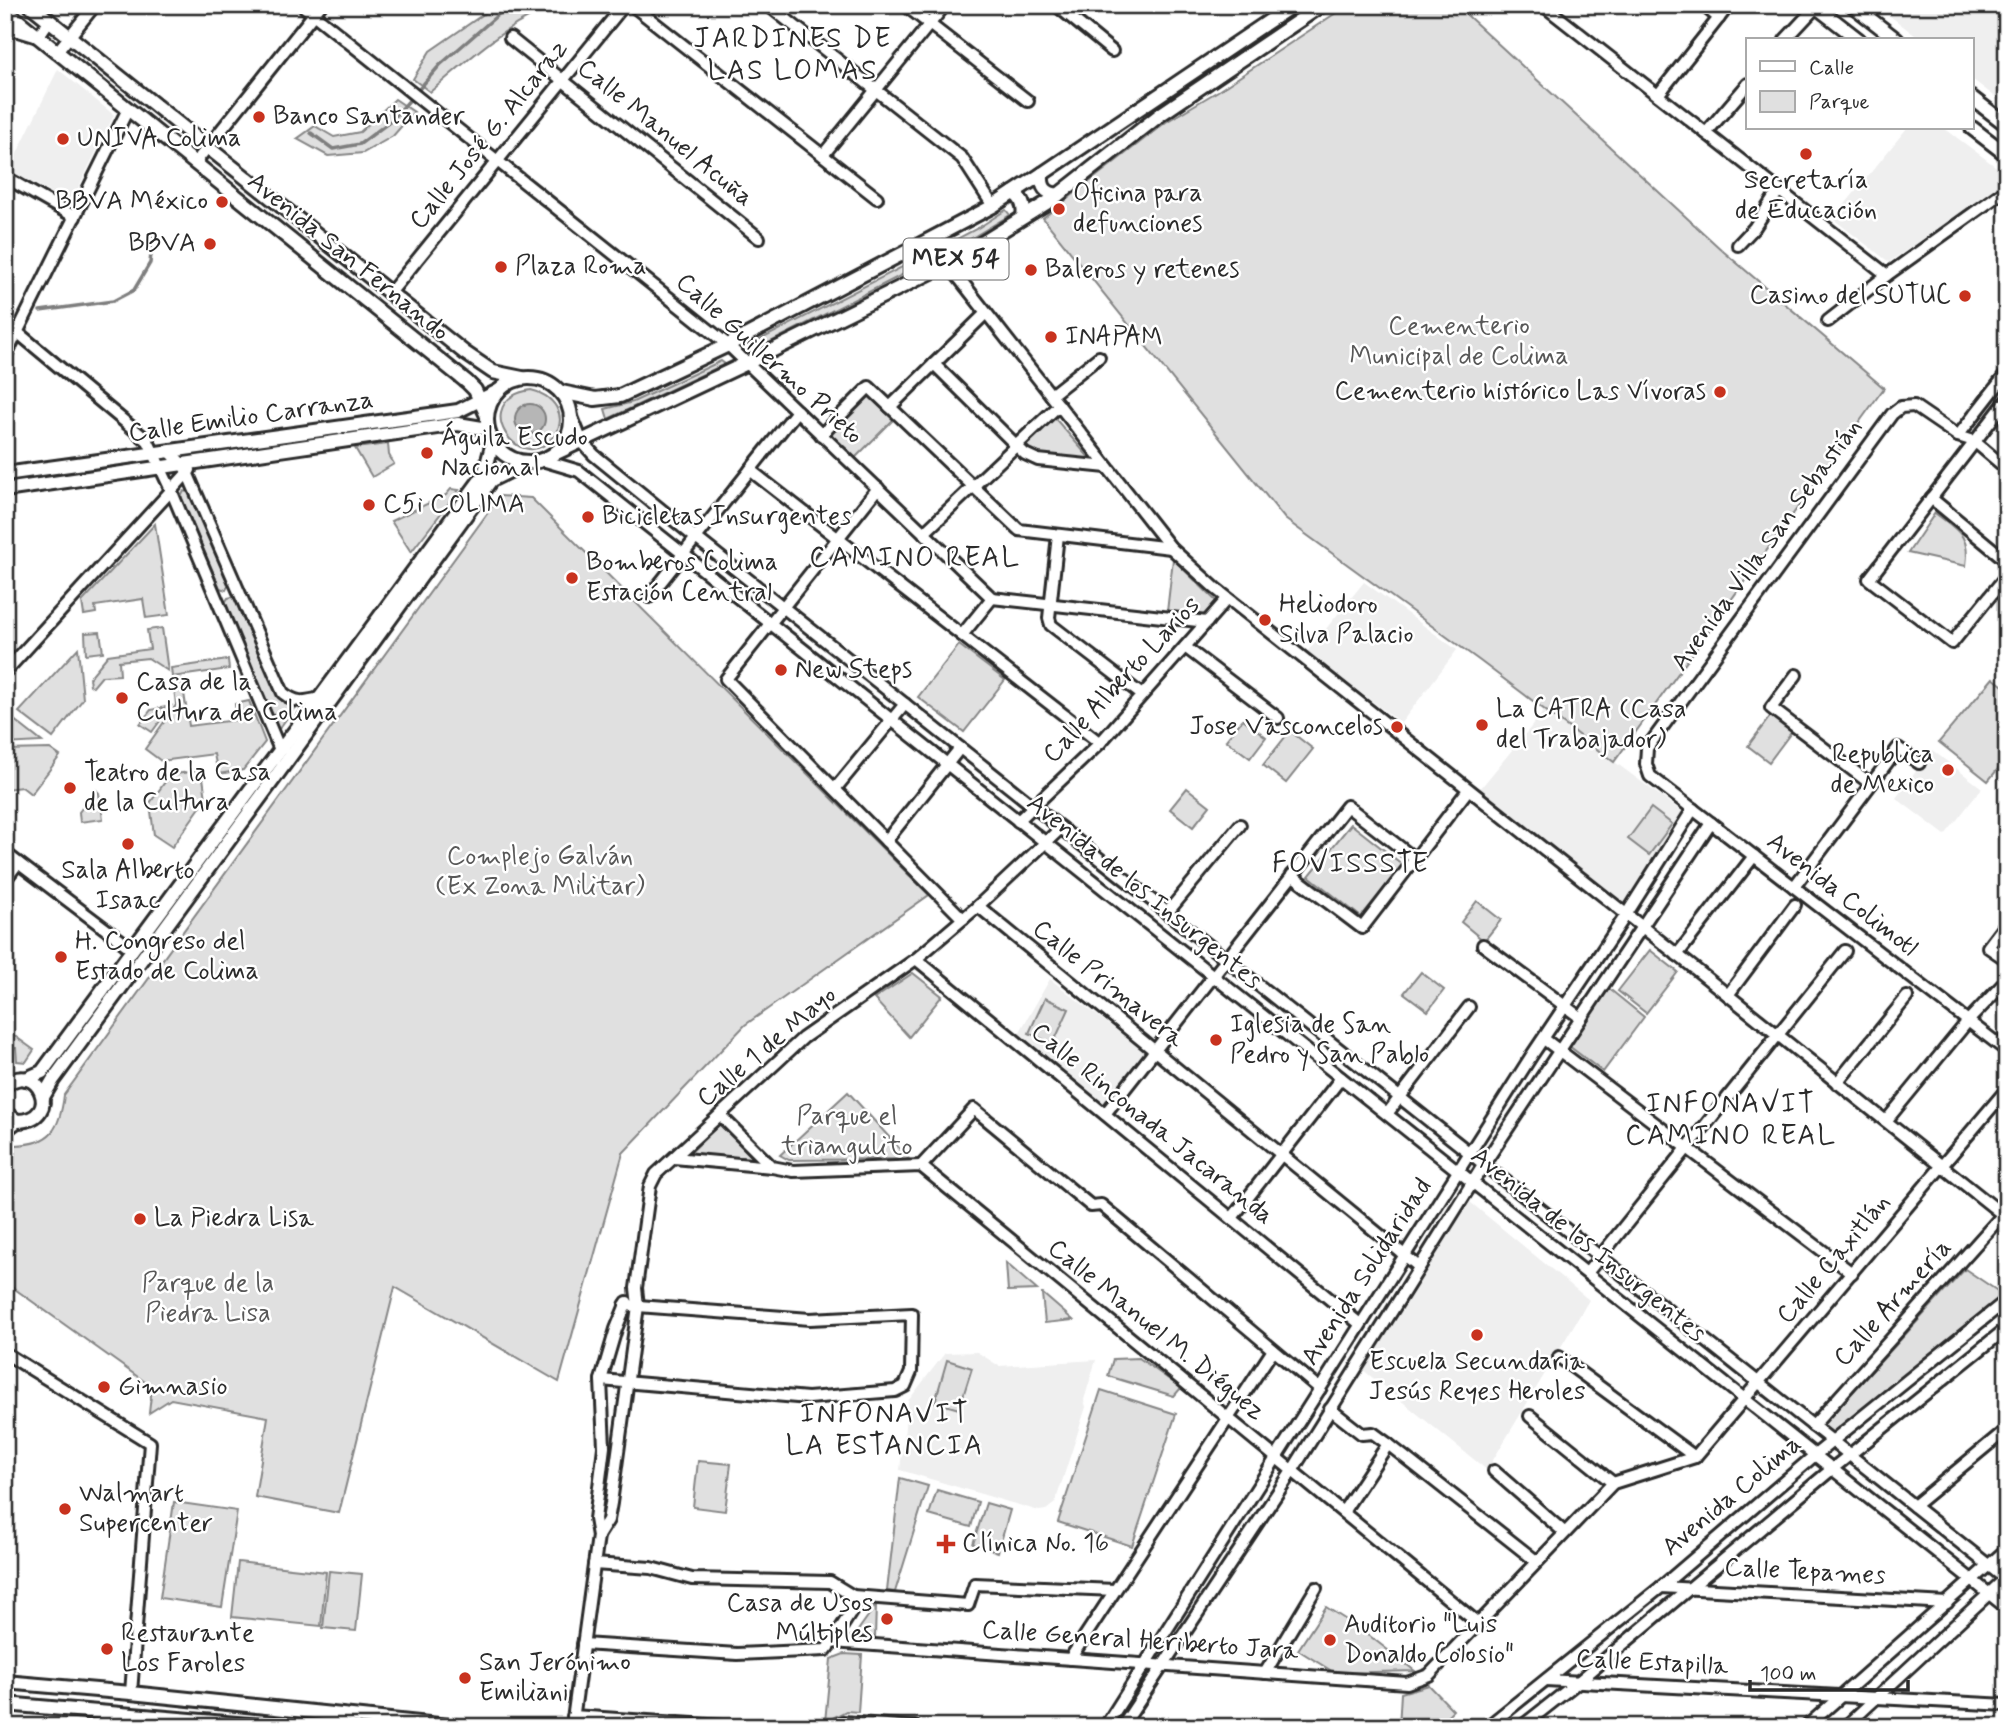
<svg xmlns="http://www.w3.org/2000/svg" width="2012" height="1732" font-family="Mynerve,sans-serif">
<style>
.built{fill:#efefef}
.green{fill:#e0e0e0;stroke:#868686;stroke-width:2}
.water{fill:#b6b6b6;stroke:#7e7e7e;stroke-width:2}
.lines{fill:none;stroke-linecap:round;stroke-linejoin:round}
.stream{stroke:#7e7e7e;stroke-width:3.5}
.minor-casing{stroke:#2b2b2b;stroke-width:16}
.major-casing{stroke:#2b2b2b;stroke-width:18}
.minor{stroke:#fff;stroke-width:10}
.major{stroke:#fff;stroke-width:12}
.poi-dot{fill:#c8321e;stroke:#fff;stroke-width:2.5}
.labels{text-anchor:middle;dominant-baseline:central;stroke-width:5;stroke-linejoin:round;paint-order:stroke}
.shield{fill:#fff;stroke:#6b6b6b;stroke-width:2}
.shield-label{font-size:24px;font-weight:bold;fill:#2b2b2b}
.poi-label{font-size:26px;fill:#2b2b2b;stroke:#fff;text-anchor:start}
.street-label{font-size:26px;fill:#2b2b2b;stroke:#fff}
.park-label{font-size:26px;fill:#585858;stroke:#fff}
.neighbourhood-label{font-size:28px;letter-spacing:2px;fill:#2b2b2b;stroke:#fff}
</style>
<rect width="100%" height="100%" fill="#fff"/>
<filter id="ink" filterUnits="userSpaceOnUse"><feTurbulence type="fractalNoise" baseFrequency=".0143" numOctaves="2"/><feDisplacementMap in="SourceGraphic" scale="14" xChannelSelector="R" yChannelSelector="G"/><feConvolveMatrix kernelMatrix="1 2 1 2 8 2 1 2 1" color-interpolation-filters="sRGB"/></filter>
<g filter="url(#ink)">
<g class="built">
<polygon points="1876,5 2007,5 2007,106 1972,79 1972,40 1921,40"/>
<polygon points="58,69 114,115 71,203 9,170"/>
<polygon points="1907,128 1944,128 2007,175 2007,181 1889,262 1833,219"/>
<polygon points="1364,582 1457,650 1401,723 1307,652"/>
<polygon points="1545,710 1682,812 1626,906 1480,789"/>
<polygon points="1932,750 1982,788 1945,835 1896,798"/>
<polygon points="1050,979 1146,1053 1103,1104 1018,1035"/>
<polygon points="1470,1202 1589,1300 1487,1470 1363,1370"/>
<polygon points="977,1352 999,1366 1096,1360 1084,1400 1086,1407 1055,1503 1046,1510 1039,1511 900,1470 908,1401 945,1353"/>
</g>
<g class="green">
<path d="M 506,5 L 561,5 C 509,19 470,59 430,92 L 413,79 L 430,51 L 491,9 Z"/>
<polygon points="1348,5 1456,5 1724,252 1884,388 1614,762 1480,661 1285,519 1043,218 1166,122 1218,91"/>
<polygon points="395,99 414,112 393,136 363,153 328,156 297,139 315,126 334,137 360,132"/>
<polygon points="1006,210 1010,215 955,248 951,242 978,228"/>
<polygon points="947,244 951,250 753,351 748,346"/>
<polygon points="721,361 725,364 608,419 605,409 633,402"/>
<path d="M 531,390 C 552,394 570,416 553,437 C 519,479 467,399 531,390 Z"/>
<polygon points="868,394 894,419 855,458 829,433"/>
<path d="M 1052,415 L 1092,461 C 1070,459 1036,462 1021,445 Z"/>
<polygon points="388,444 389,455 394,464 372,477 355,448"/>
<polygon points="451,489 459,490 411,552 391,521 446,495"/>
<polygon points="184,491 190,493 229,584 226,590 220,588 181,497"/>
<path d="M 500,496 L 531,498 L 929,895 L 745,1025 L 623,1153 L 559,1382 L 395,1287 L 339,1513 L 255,1497 L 268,1417 L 171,1399 L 149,1413 L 152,1387 L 5,1282 L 5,1157 L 15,1145 C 52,1144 60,1128 64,1095 Z"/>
<path d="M 1935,513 C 1957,530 1971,535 1966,566 L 1908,553 Z"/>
<polygon points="155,524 169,615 146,618 143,599 95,606 96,613 84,615 82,602"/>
<polygon points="1173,559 1216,601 1203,617 1167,612"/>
<polygon points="232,597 235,599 278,694 282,701 295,707 276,733 224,604 228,598"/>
<polygon points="162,628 168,671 148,658 119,661 120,675 102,676 93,687 90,685 89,678 108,655 150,649 147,630"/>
<polygon points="100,632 103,652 86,654 85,633"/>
<polygon points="959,645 1005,680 964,732 918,697"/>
<polygon points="78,648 83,699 53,738 19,712"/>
<polygon points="228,660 229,669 172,677 171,668"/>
<polygon points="1993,678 2007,689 2007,758 1988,781 1939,742"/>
<polygon points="182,680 189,726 237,720 235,704 249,701 265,742 243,770 218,774 214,754 161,761 145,749 176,705 173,681"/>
<polygon points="171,706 152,732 140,724 151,710"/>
<polygon points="1772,714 1793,730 1769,762 1748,746"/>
<polygon points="13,719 42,742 5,744 5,728"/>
<polygon points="1243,719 1266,737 1250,758 1226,740"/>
<polygon points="1290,731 1313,749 1286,783 1263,765"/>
<polygon points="50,749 60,756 31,794 22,787 5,789 5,750"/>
<polygon points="202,770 206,799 172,847 154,835 150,803 170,775"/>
<polygon points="1187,788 1210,806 1193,827 1170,809"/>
<polygon points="96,790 99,793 103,819 80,822 79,812"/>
<polygon points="1651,808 1672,824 1649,855 1628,839"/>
<polygon points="1351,824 1403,865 1361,917 1309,876"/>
<polygon points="1477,901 1501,920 1484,941 1461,922"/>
<polygon points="1650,950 1678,972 1646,1013 1618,991"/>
<polygon points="1421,972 1444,990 1428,1011 1404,993"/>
<polygon points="913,973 942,996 909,1037 874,999"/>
<polygon points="1607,987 1644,1017 1603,1072 1569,1046"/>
<polygon points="1045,998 1069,1009 1053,1044 1029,1033"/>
<polygon points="5,1029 34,1050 26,1062 17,1061 16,1048 5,1048"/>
<polygon points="848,1092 909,1159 789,1160 780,1155"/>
<polygon points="721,1123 753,1158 689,1154"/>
<polygon points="1006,1263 1037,1290 1008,1291"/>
<polygon points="1965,1269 2005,1296 1832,1437 1820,1428"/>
<polygon points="1042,1294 1043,1294 1073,1320 1045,1323"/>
<polygon points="1139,1358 1181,1388 1174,1396 1108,1376 1113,1359"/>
<polygon points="947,1360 972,1368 959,1409 935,1402"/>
<polygon points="1101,1390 1176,1414 1132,1546 1058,1522"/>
<polygon points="698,1461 731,1464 725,1511 693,1507"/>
<polygon points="900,1478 928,1486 895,1592 887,1591"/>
<polygon points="937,1490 978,1502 971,1527 929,1515"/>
<polygon points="174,1502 237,1511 222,1607 160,1598"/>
<polygon points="986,1503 1010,1510 998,1552 973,1544"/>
<polygon points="238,1562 326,1572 321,1626 232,1617"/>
<polygon points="329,1571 362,1574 356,1631 323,1628"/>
<polygon points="876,1605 875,1637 854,1636"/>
<polygon points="1326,1607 1362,1630 1415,1671 1335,1673 1298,1650"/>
<polygon points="844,1654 862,1655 858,1712 846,1711 825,1722 831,1659"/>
<polygon points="1429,1685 1453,1710 1436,1727 1399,1727 1401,1693"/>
</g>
<circle class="water" cx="530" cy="419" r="15"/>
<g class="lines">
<g class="stream">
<polyline points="311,133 333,149 360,144 392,120 440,65 501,12 523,5"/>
<polyline points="40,311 113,301 134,290 150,263 153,236"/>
</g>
<defs>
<g id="minor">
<polyline points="302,5 728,345 992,598 1207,622"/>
<polyline points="632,5 877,198"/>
<polyline points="768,5 962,158 993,206"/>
<polyline points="905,5 1028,101"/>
<polyline points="1056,5 1112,51"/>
<polyline points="1543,5 1887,275"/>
<polyline points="1703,5 1719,18"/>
<polyline points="5,27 38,37 49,21"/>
<polyline points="510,38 759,238"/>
<polyline points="1785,40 1816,7"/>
<polyline points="57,52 95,5"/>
<polyline points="1658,95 1729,5"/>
<polyline points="1706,133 1748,84"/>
<polyline points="823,155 945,5"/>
<polyline points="195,163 321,5"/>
<polyline points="5,177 75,217"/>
<polyline points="1738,245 1754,228 1779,190"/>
<polyline points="948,264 1171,548 1215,588 1689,964 2007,1218"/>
<polyline points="390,293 624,5"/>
<polyline points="1828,321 1887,275 2007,189"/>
<polyline points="5,322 148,441 171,490 280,750"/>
<polyline points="5,357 128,109"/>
<polyline points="934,364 1025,454 1038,460 1107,467"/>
<polyline points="1051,395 1099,357"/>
<polyline points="2007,400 1869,579 1952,643 2007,575"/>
<polyline points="890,407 986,313"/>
<polyline points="572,417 582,442 594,455 696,538 2007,1580"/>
<polyline points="821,435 869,387 1019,530 1171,548"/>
<polyline points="1958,436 2007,373"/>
<path d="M 170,452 L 183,465 L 186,470 L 283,693 C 297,704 304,702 320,698"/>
<polyline points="542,460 579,471 2007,1608"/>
<polyline points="2007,469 1974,441 1958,436 1914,406 1901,407 1892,414 1647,748 1646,764 1650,776 2007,1051"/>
<polyline points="750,470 1100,743"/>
<polyline points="878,488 726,679 963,919"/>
<polyline points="1931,498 2007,561"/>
<polyline points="924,533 1059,405"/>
<polyline points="1058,535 1049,618 1051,625 1142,695"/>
<polyline points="649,597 797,411"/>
<polyline points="962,635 992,598"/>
<polyline points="1185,647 1278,718"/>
<polyline points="5,672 190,470"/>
<polyline points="1796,675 1771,708 1871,784"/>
<polyline points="835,789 905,704"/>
<polyline points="1018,821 1100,743 1227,599"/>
<polyline points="886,841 960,748"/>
<polyline points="5,853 132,949"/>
<polyline points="1292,875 1362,928 1468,790"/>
<polyline points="5,880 18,863"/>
<polyline points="1794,887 1898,748 1919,763"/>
<polyline points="978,906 1419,1267"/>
<polyline points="1167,913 1240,825"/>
<polyline points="2007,922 1988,947 2007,960"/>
<polyline points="1483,945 1581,1018"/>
<polyline points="1677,955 1754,856"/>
<polyline points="916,959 1360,1324"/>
<polyline points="1728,995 1795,905"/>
<polyline points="1544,1039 1852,1273"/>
<polyline points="1837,1083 1907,997"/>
<polyline points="1105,1114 1347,806 1415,859"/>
<polyline points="1387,1114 1469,1007"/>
<polyline points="720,1115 772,1167"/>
<polyline points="1886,1121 1968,1021 2007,980"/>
<polyline points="674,1158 772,1167 793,1171 921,1166 1479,1624"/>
<polyline points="921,1166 974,1109 1091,1206 1101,1205 1320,1389"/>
<polyline points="1232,1218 1341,1078"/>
<polyline points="1587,1273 1845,951"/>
<polyline points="5,1353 150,1443 131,1693"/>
<polyline points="1559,1357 1695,1457"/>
<polyline points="601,1380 808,1398 895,1391 905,1386 911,1372 912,1314 810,1319 625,1305"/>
<polyline points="1330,1409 1362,1434 1373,1433 1388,1444 1536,1561"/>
<polyline points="1530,1416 1613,1483"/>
<polyline points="1813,1426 2005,1212"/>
<polyline points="1695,1457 2007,1089"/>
<polyline points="1494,1471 1564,1532"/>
<polyline points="1914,1506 2007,1429"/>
<polyline points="1343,1512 1388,1444"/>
<polyline points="598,1536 608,1520 611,1503 638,1306 636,1288 650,1186 656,1174 803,1038 916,959 978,906 1061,828"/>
<polyline points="594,1564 651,1568 692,1579 830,1582 853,1596 968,1605 975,1584 1115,1590"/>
<polyline points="1661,1587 1947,1603"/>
<polyline points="832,1642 855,1606 853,1596"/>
<polyline points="583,1644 737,1654 826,1650 832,1642 1407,1683 1429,1675 1613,1483 1695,1457"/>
<polyline points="1070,1659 1273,1350"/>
<polyline points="1265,1673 1316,1588"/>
<polyline points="1546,1680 2007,1705"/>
<polyline points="573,1716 738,1727"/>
<polyline points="103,1727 112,1713"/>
<polyline points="572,1727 598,1536 595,1519 604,1447 601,1380 616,1329 627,1302"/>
<polyline points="834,1727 843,1722 915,1727"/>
<polyline points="1105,1727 1532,1055 1626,915 1693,809"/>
<polyline points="1122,1727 1292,1471 1484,1164 1711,823"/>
<polyline points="1487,1727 1661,1587 1815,1455 2007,1300"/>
<polyline points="1521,1727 1578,1682 1832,1469 2007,1328"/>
<polyline points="1806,1727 2007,1549"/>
<polyline points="1845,1727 2007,1577"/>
</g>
<g id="major">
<polyline points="30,5 465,353 493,372 522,378"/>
<polyline points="1814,5 1859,40"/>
<polyline points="1852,5 1897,40"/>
<polyline points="5,10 467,382 475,390 487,416"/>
<polyline points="1972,98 2007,125"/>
<polyline points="1972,128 2007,155"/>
<path d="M 1042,174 C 1041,187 1045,193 1058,195"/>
<path d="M 1013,193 C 1022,198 1025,206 1023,217"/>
<circle cx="529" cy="420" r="42"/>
<polyline points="561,392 595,399 620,396 728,345 942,233 993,206 1042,174 1293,5"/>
<polyline points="554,454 747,363 948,264 1053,199 1161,114 1322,5"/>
<polyline points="5,474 458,411 498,391"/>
<polyline points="5,490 458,424 488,429"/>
<polyline points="26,1079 42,1072 253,786 320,698 484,475 493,442"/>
<path d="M 5,1086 C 37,1057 65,1120 17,1121 L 5,1113"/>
<polyline points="43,1097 53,1080 276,776 491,480 528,462"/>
<polyline points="5,1130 17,1121"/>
<polyline points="5,1682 131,1693 458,1727"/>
<polyline points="5,1704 273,1727"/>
</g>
</defs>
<use href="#minor" class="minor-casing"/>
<use href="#major" class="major-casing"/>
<use href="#minor" class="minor"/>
<use href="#major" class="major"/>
</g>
</g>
<g class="poi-dot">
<circle cx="259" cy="117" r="7"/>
<circle cx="63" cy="139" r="7"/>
<circle cx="1806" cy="154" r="7"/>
<circle cx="222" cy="202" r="7"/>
<circle cx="1059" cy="209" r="7"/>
<circle cx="210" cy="244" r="7"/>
<circle cx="501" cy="267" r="7"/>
<circle cx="1031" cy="270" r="7"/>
<circle cx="1965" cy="296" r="7"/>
<circle cx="1051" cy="337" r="7"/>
<circle cx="1720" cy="392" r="7"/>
<circle cx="427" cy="453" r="7"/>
<circle cx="369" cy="505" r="7"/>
<circle cx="588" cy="517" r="7"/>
<circle cx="572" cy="578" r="7"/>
<circle cx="1265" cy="620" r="7"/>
<circle cx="781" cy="670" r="7"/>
<circle cx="122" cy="698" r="7"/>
<circle cx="1482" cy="725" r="7"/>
<circle cx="1397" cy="727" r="7"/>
<circle cx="1948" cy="770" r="7"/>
<circle cx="70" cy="788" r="7"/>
<circle cx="128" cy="844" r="7"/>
<circle cx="61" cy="957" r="7"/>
<circle cx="1216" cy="1040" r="7"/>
<circle cx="140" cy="1219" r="7"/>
<circle cx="1477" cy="1335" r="7"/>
<circle cx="104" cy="1387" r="7"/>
<circle cx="65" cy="1509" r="7"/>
<path d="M942.5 1533.5h7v7h7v7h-7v7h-7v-7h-7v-7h7z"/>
<circle cx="887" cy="1619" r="7"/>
<circle cx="1330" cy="1640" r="7"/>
<circle cx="107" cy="1649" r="7"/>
<circle cx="465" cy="1678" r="7"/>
</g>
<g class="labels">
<rect class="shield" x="903.5" y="238.5" width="105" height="41" rx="5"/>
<g class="shield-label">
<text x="956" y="259">MEX 54</text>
</g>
<g class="poi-label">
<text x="273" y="117">Banco Santander</text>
<text x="77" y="139">UNIVA Colima</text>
<text x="1806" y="181" text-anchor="middle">Secretaría<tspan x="1806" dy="30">de Educación</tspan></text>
<text x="1073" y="194">Oficina para<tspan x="1073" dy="30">defunciones</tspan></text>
<text x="208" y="202" text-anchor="end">BBVA México</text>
<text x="196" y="244" text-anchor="end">BBVA</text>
<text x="515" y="267">Plaza Roma</text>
<text x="1045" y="270">Baleros y retenes</text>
<text x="1951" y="296" text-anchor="end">Casino del SUTUC</text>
<text x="1065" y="337">INAPAM</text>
<text x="1706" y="392" text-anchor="end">Cementerio histórico Las Vívoras</text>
<text x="441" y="438">Águila Escudo<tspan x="441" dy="30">Nacional</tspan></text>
<text x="383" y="505">C5i COLIMA</text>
<text x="602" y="517">Bicicletas Insurgentes</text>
<text x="586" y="563">Bomberos Colima<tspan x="586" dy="30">Estación Central</tspan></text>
<text x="1279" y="605">Heliodoro<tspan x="1279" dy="30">Silva Palacio</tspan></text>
<text x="795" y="670">New Steps</text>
<text x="136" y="683">Casa de la<tspan x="136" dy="30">Cultura de Colima</tspan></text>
<text x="1496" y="710">La CATRA (Casa<tspan x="1496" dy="30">del Trabajador)</tspan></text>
<text x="1383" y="727" text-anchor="end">Jose Vasconcelos</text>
<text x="1934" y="755" text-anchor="end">Republica<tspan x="1934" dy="30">de Mexico</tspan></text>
<text x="84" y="773">Teatro de la Casa<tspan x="84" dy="30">de la Cultura</tspan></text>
<text x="128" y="871" text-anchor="middle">Sala Alberto<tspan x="128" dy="30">Isaac</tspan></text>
<text x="75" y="942">H. Congreso del<tspan x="75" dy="30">Estado de Colima</tspan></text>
<text x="1230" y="1025">Iglesia de San<tspan x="1230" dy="30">Pedro y San Pablo</tspan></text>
<text x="154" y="1219">La Piedra Lisa</text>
<text x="1477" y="1362" text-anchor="middle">Escuela Secundaria<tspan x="1477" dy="30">Jesús Reyes Heroles</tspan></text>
<text x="118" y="1387">Gimnasio</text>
<text x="79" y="1494">Walmart<tspan x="79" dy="30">Supercenter</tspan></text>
<text x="962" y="1544">Clínica No. 16</text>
<text x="873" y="1604" text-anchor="end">Casa de Usos<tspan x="873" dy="30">Múltiples</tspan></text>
<text x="1344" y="1625">Auditorio "Luis<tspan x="1344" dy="30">Donaldo Colosio"</tspan></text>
<text x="121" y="1634">Restaurante<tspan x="121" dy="30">Los Faroles</tspan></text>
<text x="479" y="1663">San Jerónimo<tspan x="479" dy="30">Emiliani</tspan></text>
</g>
<g class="street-label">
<text transform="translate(665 133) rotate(39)">Calle Manuel Acuña</text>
<text transform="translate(489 135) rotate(-51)">Calle José G. Alcaraz</text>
<text transform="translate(348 257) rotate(39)">Avenida San Fernando</text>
<text transform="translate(769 359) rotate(42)">Calle Guillermo Prieto</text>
<text transform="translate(251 417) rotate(-8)">Calle Emilio Carranza</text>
<text transform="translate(1767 545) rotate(-54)">Avenida Villa San Sebastián</text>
<text transform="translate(1122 680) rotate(-47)">Calle Alberto Larios</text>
<text transform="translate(1144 892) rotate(39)">Avenida de los Insurgentes</text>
<text transform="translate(1842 895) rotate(38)">Avenida Colimotl</text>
<text transform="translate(1108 984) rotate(39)">Calle Primavera</text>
<text transform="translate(767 1047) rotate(-40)">Calle 1 de Mayo</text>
<text transform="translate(1152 1124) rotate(39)">Calle Rinconada Jacaranda</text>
<text transform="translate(1588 1245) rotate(39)">Avenida de los Insurgentes</text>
<text transform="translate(1834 1259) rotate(-50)">Calle Caxitlán</text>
<text transform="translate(1367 1272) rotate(-57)">Avenida Solidaridad</text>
<text transform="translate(1893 1303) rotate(-48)">Calle Armería</text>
<text transform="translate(1156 1330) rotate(39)">Calle Manuel M. Diéguez</text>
<text transform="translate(1732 1496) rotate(-40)">Avenida Colima</text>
<text transform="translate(1805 1572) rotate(3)">Calle Tepames</text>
<text transform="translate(1140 1641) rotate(4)">Calle General Heriberto Jara</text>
<text transform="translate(1652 1663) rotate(3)">Calle Estapilla</text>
</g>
<g class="park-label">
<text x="1459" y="327">Cementerio<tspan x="1459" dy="30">Municipal de Colima</tspan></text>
<text x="540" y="857">Complejo Galván<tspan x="540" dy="30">(Ex Zona Militar)</tspan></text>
<text x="847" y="1117">Parque el<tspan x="847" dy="30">triangulito</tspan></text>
<text x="208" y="1284">Parque de la<tspan x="208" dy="30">Piedra Lisa</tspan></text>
</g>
<g class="neighbourhood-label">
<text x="793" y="39">JARDINES DE<tspan x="793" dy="32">LAS LOMAS</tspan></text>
<text x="915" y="558">CAMINO REAL</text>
<text x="1351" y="864">FOVISSSTE</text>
<text x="1731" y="1104">INFONAVIT<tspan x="1731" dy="32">CAMINO REAL</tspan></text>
<text x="885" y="1414">INFONAVIT<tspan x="885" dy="32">LA ESTANCIA</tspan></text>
</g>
</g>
<rect width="2012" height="1732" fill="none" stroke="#fff" stroke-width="28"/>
<rect x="14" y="14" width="1984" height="1704" fill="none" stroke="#2b2b2b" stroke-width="2.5" filter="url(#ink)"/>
<rect x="1746" y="38" width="228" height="91" fill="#ffffff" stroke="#aaaaaa" stroke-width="2"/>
<rect x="1760" y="61" width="35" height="10" fill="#ffffff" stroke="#aaaaaa" stroke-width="2"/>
<text x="1809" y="74" font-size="21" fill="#2b2b2b">Calle</text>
<rect x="1760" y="91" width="35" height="21" fill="#e0e0e0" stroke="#aaaaaa" stroke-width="2"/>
<text x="1809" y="108" font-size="21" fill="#2b2b2b">Parque</text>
<path d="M1750 1680v10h158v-10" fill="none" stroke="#2b2b2b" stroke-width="3.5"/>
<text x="1760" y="1680" font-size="21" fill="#2b2b2b" stroke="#ffffff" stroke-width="5" paint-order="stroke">100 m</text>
</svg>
